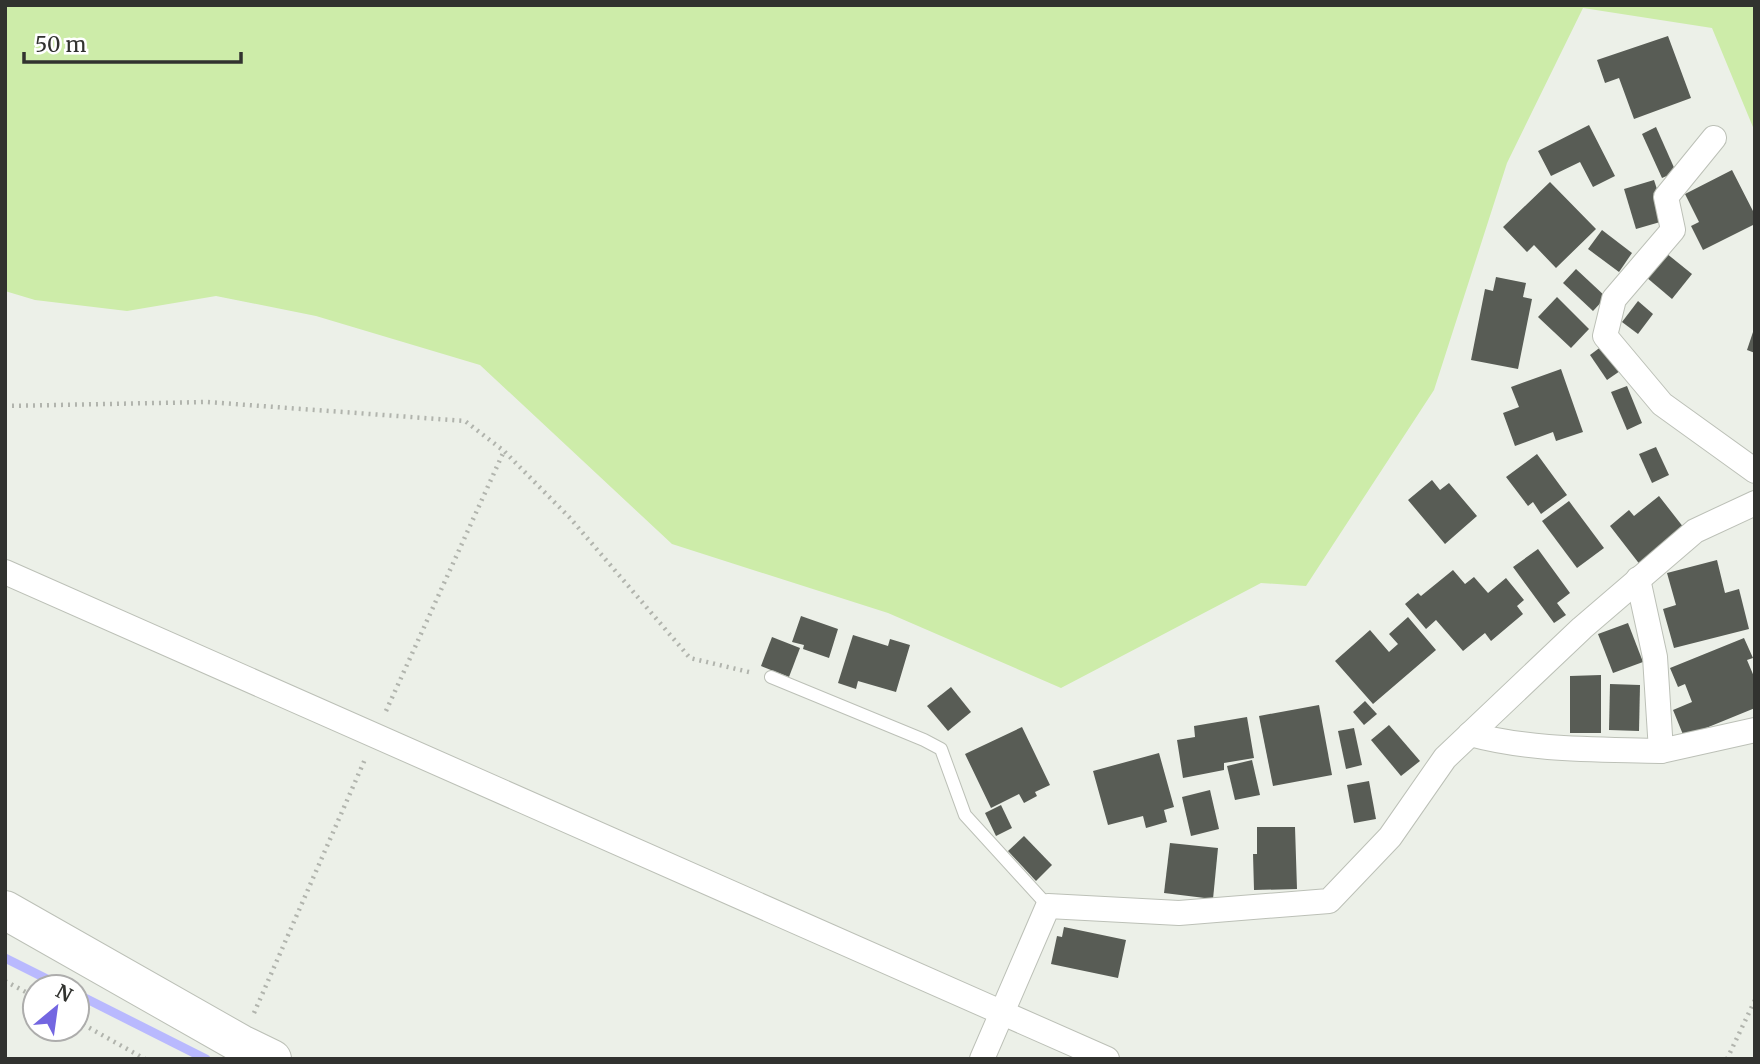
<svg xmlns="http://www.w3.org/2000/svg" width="1760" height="1064" font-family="Merriweather,serif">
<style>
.green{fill:#cdeca9}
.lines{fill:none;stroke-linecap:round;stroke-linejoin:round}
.stream{stroke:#b9b9fe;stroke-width:9}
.building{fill:#585c55}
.service-casing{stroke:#bcc0b7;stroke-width:14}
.minor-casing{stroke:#bcc0b7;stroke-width:26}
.primary-casing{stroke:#bcc0b7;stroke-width:40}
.path{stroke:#b1b4ad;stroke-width:4.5;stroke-dasharray:2 5;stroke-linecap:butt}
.service{stroke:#fff;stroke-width:12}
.minor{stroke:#fff;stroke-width:24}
.primary{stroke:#fff;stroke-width:38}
</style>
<rect width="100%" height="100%" fill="#ecf0e8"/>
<polygon class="green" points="5,5 1755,5 1755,132 1712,28 1583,8 1507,163 1434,390 1306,586 1261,583 1061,688 888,613 672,544 480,365 316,316 216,296 127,311 35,300 5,291"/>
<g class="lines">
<g class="stream">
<polyline points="5,958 63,987"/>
<polyline points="77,994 206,1059"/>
</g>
</g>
<g class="building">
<polygon points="1668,36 1691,98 1634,119 1619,78 1605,83 1597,60"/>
<polygon points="1589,125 1615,176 1593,187 1580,162 1551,176 1538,151"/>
<polygon points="1656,127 1676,172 1662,178 1642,134"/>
<polygon points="1732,170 1755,215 1755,224 1703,250 1691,226 1699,222 1685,194"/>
<polygon points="1654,180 1667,220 1636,229 1624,189"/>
<polygon points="1550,182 1596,229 1556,268 1534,245 1527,252 1503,227"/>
<polygon points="1602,230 1632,253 1619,272 1588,249"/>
<polygon points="1666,253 1692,274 1672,299 1646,277"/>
<polygon points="1576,269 1606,297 1593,311 1563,283"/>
<polygon points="1496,277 1526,283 1523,297 1532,299 1518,369 1471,360 1485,289 1493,291"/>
<polygon points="1557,297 1589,329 1571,348 1538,317"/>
<polygon points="1638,301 1653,314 1638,334 1622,322"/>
<polygon points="1754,329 1755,329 1755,353 1747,350"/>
<polygon points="1602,346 1620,371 1607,380 1590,355"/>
<polygon points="1561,369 1583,432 1556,441 1553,432 1515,446 1503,413 1519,407 1511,387"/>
<polygon points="1627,386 1642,423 1627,430 1611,392"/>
<polygon points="1656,447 1669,475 1652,483 1639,454"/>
<polygon points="1537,454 1567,495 1541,514 1533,502 1528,506 1506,477"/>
<polygon points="1432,480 1440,490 1449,483 1477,516 1445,544 1408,500"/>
<polygon points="1659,496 1684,528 1641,566 1610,526 1629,510 1634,516"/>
<polygon points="1569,501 1604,548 1577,568 1542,521"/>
<polygon points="1538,549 1570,593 1557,603 1566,615 1554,623 1513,567"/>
<polygon points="1717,560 1725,593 1739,589 1749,629 1674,648 1663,609 1676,605 1667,573"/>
<polygon points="1453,570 1465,584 1474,577 1488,593 1506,578 1524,600 1517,606 1523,614 1491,641 1485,633 1463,651 1436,620 1426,629 1405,604 1418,593 1421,596"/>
<polygon points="801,616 838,629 829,658 803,649 804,645 792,642"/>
<polygon points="1408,617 1436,650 1373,704 1335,661 1370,630 1389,652 1398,644 1389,634"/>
<polygon points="1628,623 1643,662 1613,673 1598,634"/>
<polygon points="853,635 888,646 890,639 910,645 896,692 858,681 856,689 838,683"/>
<polygon points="772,637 800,648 789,677 761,666"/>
<polygon points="1744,638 1753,658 1747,660 1755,679 1755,708 1684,737 1673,710 1692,702 1685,684 1678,687 1670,668"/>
<polygon points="1601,675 1601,733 1570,733 1570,676"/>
<polygon points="1610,684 1640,685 1639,731 1609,730"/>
<polygon points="951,687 971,712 948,731 927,706"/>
<polygon points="1365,701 1377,714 1364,725 1353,712"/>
<polygon points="1319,705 1332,775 1273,786 1259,716"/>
<polygon points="1247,717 1254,758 1224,763 1224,770 1183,778 1177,740 1195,737 1194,726"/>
<polygon points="1389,725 1420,761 1401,776 1371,740"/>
<polygon points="1022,727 1050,785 1035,792 1037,796 1024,803 1019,794 991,808 965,754"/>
<polygon points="1354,728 1362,765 1346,769 1338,731"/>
<polygon points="1159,753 1174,807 1164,810 1167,822 1146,828 1143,816 1108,825 1093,771"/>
<polygon points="1252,760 1260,795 1235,800 1227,766"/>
<polygon points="1369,781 1376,819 1354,823 1347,785"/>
<polygon points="1210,790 1219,829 1191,836 1182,797"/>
<polygon points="1001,805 1012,828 996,836 985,813"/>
<polygon points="1257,827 1295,827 1297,889 1254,890 1253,854 1257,854"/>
<polygon points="1024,836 1052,865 1036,881 1008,851"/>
<polygon points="1170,843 1218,848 1213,899 1164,893"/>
<polygon points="1064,927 1126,940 1118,978 1051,964 1057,936 1062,937"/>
</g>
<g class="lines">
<defs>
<polyline id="service" points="771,677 924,740 941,749 965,815 1048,906"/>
<g id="minor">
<polyline points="1714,138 1666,197 1673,230 1614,299 1605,336 1662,404 1755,471"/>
<polyline points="5,572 1107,1059"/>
<polyline points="1638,579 1655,657 1661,751 1755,730"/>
<path d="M 1470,734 C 1532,751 1598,749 1661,751"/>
<polyline points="982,1059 1048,906 1179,913 1329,901 1390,837 1445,758 1582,628 1695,531 1755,503"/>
</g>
<polyline id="primary" points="5,910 241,1044 272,1059"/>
</defs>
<use href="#service" class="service-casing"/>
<use href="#minor" class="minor-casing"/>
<use href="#primary" class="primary-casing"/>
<g class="path">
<polyline points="5,406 207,402 465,421 504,451 570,518 690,658 753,673"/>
<polyline points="386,711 504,451"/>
<polyline points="5,981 35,997"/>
<polyline points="254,1013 366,757"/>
<polyline points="77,1021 145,1059"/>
<polyline points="1727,1059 1755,1000"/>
</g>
<use href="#service" class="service"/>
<use href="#minor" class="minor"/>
<use href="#primary" class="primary"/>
</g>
<rect width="1760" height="1064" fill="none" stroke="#31322f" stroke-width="14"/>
<g transform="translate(56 1008) rotate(29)"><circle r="33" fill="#ffffff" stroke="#adadac" stroke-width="2"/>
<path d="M0-5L12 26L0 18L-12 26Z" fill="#7366e1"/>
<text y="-10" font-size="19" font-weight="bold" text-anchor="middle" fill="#31322f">N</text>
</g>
<path d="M24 52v10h217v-10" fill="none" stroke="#31322f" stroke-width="3.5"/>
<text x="35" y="52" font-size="21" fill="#31322f" stroke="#ffffff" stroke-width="5" paint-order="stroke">50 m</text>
</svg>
